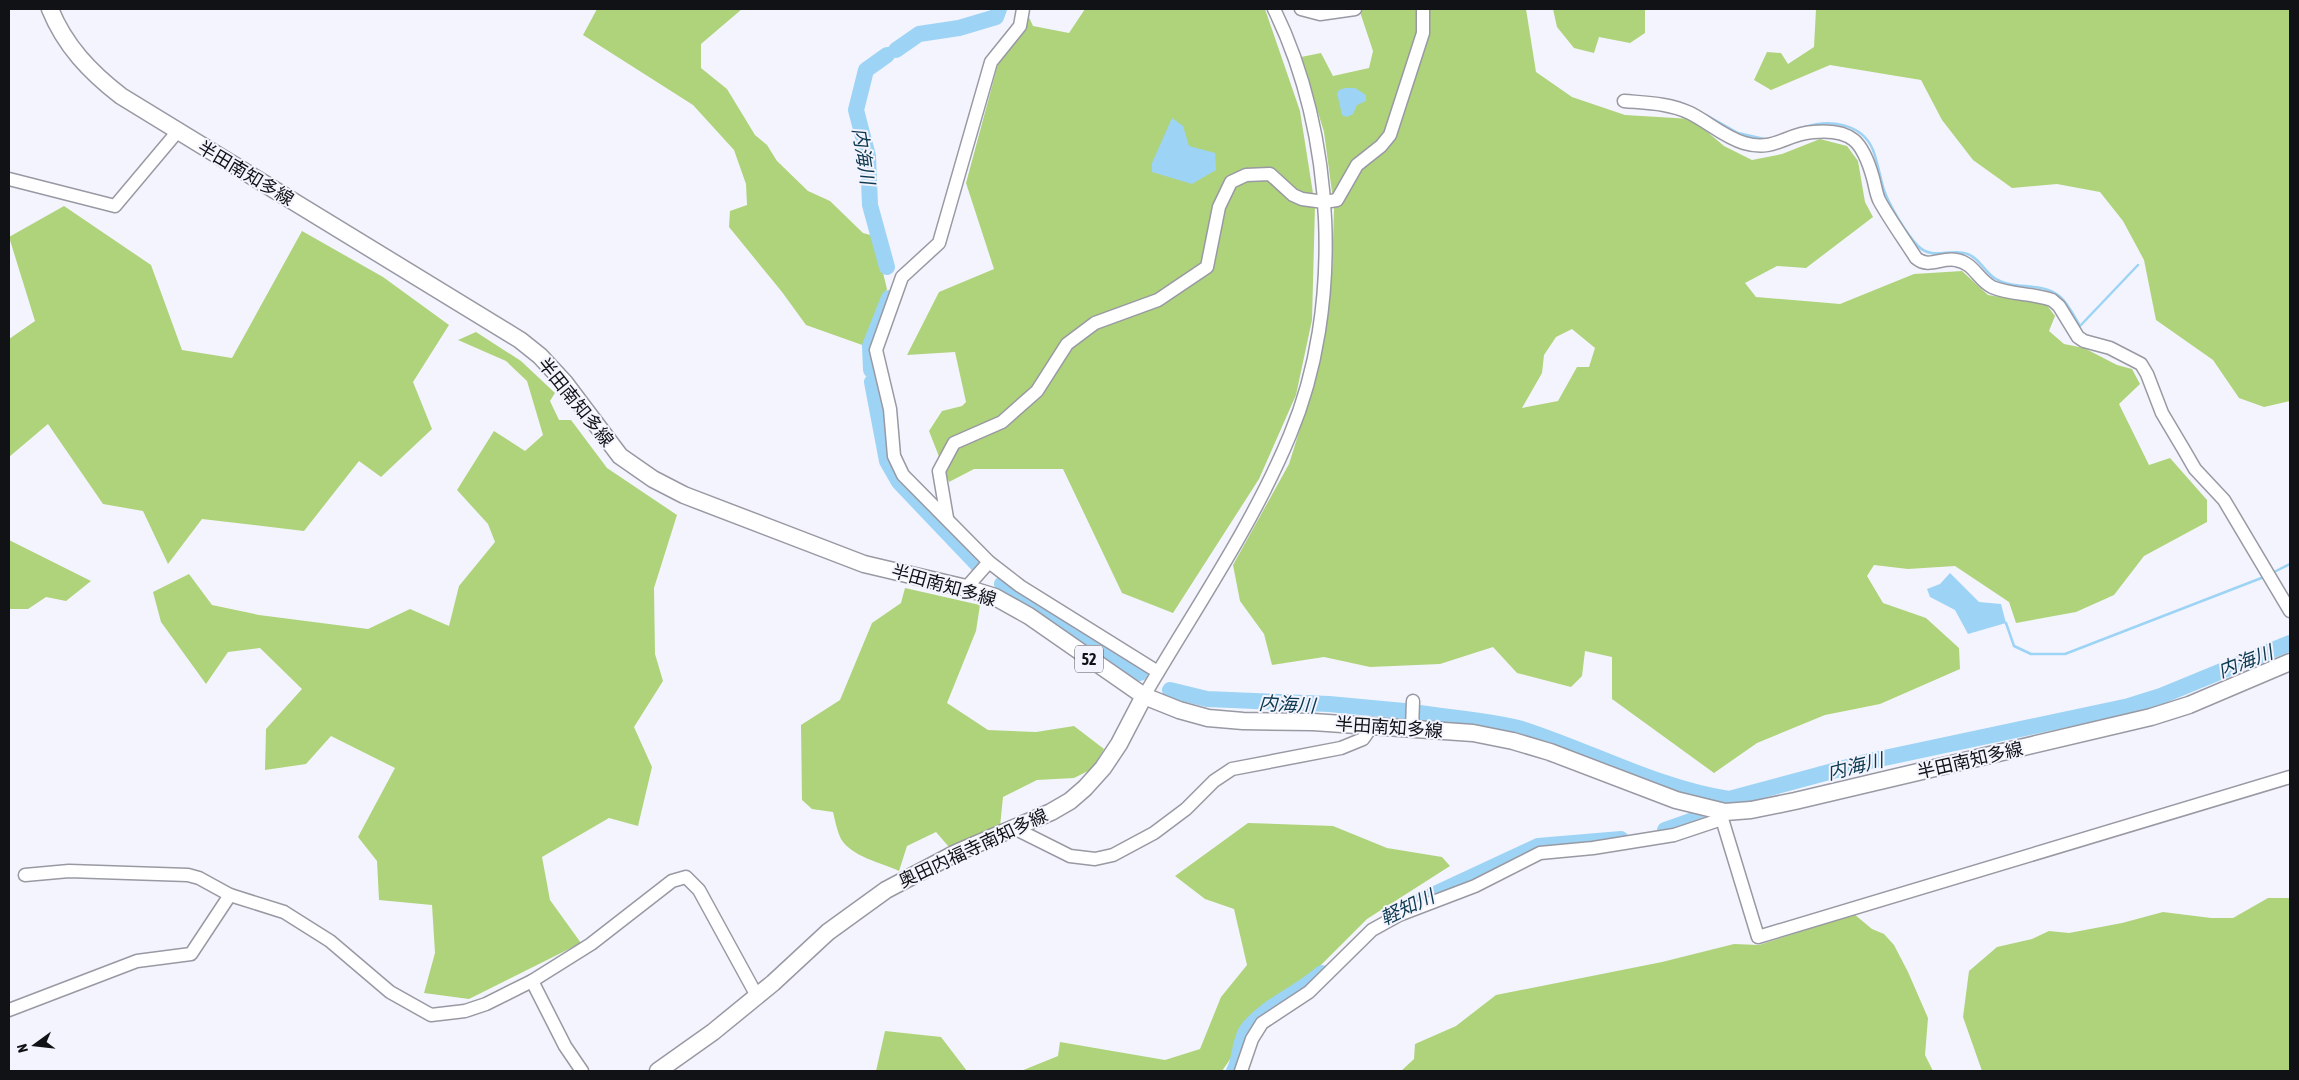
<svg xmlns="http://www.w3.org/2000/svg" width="2299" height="1080" font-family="'Asap Condensed','Noto Sans JP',sans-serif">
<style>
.forest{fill:#afd37a;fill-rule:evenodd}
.water{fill:#9dd4f5}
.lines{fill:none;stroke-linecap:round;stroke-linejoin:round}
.stream{stroke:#9dd4f5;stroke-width:2.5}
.river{stroke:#9dd4f5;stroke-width:16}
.minor-casing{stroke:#9899a3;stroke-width:15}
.major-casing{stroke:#9899a3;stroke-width:19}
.minor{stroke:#fff;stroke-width:12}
.major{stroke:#fff;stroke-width:16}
.labels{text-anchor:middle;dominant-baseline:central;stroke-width:4;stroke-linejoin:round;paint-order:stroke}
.shield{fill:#f4f4fe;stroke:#55565b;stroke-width:1}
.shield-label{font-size:16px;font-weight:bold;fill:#111215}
.street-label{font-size:18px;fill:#111215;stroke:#f4f4fe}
.water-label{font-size:19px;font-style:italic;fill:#0d3a50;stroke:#f4f4fe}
</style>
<rect width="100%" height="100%" fill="#f4f4fe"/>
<g class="forest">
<polygon points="597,9 742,9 701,44 701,68 727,89 755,135 767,145 777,161 808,191 830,201 863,233 874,236 887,289 865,346 806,325 782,292 729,227 730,211 747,205 746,184 734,150 693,105 583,35"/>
<polygon points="1085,9 1265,9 1300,111 1315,206 1312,320 1296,395 1259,479 1173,613 1122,593 1063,469 974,469 949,482 929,431 942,411 962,406 966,402 955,352 907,355 939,292 994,269 966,183 998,64 1028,15 1033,26 1069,33"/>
<path d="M 1359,9 L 1526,9 L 1536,72 L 1572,97 L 1625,115 L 1692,119 L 1724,146 L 1752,160 L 1782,154 L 1820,139 L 1847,146 L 1858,161 L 1865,202 L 1873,217 L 1806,268 L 1777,266 L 1745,283 L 1756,297 L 1840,304 L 1914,274 L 1962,271 L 1988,295 L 2046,304 L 2055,316 L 2049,331 L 2064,344 L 2084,348 L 2117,365 L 2132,369 L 2140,384 L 2119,404 L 2149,465 L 2170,458 L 2207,500 L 2207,522 L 2144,556 L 2114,595 L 2076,612 L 2016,623 L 2009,602 L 1955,566 L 1908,569 L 1874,565 L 1867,576 L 1883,603 L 1926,618 L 1959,648 L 1960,669 L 1880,704 L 1825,715 L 1757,743 L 1714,773 L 1612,699 L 1612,657 L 1585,651 L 1582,676 L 1571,687 L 1517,673 L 1493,647 L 1440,664 L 1370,667 L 1324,657 L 1272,665 L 1264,634 L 1240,601 L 1233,565 L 1289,464 L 1309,400 L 1327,323 L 1332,275 L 1334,207 L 1324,132 L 1301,57 L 1321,53 L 1333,76 L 1369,68 L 1373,51 ZM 1572,329 L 1595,348 L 1589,367 L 1577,367 L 1558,401 L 1522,408 L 1542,373 L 1544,355 L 1556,337 Z"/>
<polygon points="1553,9 1645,9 1645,33 1630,43 1599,37 1594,53 1574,48 1557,27"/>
<polygon points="1816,9 2290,9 2290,401 2264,407 2239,398 2213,360 2156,320 2144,260 2123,221 2100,192 2057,184 2012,188 1973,160 1942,120 1921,80 1830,65 1771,90 1754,80 1767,52 1781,53 1788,64 1814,47"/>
<polygon points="64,206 151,265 182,350 232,358 302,231 383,277 449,325 413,382 432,429 381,477 359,461 304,531 202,519 168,564 143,511 103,504 48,424 9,457 9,339 35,321 9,237"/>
<polygon points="476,332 521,361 555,393 550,401 559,420 571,420 607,468 677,515 654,588 655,654 663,681 634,727 652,767 638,826 609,818 542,857 550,900 581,943 469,999 424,993 435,953 432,905 379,900 377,861 358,837 395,768 331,736 306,764 265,770 266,729 302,689 260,648 228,652 206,684 161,622 153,592 189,574 212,605 259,615 368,629 410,609 449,626 459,586 495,542 488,524 457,490 494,431 525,451 543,435 527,381 506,361 458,340"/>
<polygon points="9,540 91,581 66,601 46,597 28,609 9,609"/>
<path d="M 905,588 L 980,605 L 976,631 L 947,703 L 988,730 L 1036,732 L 1074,726 L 1104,749 L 1092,769 L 1074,778 L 1037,780 L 1003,797 L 1000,827 L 949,847 L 936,832 L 907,846 L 899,871 C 880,862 852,857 841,839 C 837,831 835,820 833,812 L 812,809 L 802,800 L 801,725 L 840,700 L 872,623 L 901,603 Z"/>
<polygon points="1248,823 1333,826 1387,848 1442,857 1450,866 1367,919 1314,972 1256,1012 1243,1029 1235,1052 1222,1071 1021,1071 1058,1056 1060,1042 1165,1060 1200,1049 1221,997 1247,965 1234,909 1205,899 1175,876"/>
<polygon points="2268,898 2290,898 2290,1071 1982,1071 1963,1017 1969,971 1997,947 2032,939 2049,931 2069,933 2122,923 2163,912 2211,918 2233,918"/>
<polygon points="1854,914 1872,929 1884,934 1894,945 1908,972 1928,1018 1925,1055 1933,1071 1401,1071 1414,1059 1415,1044 1456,1026 1496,995 1662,962 1734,944 1759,945"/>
<polygon points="885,1031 941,1037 967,1071 876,1071"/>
</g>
<g class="water">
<polygon points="1345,88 1355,88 1366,95 1366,101 1357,105 1353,114 1347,117 1342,115 1337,93 1339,90"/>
<polygon points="1172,118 1183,126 1189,146 1215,153 1216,170 1192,184 1152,172 1152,163"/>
<polygon points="1950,573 1979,602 2001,604 2006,623 1968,634 1955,610 1930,597 1927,589 1940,584"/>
</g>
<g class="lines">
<g class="stream">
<polyline points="1706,115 1738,133 1764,139"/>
<path d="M 1805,127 C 1829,119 1862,123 1873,150 C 1878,163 1880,177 1884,190 C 1889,205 1907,235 1918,246 C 1932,260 1948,249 1964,253 C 1979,256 1984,272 1996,279 C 2014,290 2041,282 2058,295 C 2067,301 2074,316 2080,326 L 2138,265"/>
<polyline points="2276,571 2290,564"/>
<polyline points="2006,623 2014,646 2031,654 2065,654 2264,577"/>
</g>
<g class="river">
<polyline points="896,50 919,34 959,28 996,17 999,9"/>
<polyline points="887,55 866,70 856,110 868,156 870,205 887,267"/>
<polyline points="871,370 870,346 889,298"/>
<polyline points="872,382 887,461 899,482 978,565"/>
<polyline points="1002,584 1140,673"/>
<polyline points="1170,690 1207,699 1329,704 1404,711"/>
<path d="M 1419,713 C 1452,718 1490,720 1522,729 C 1591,751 1657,788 1729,799 L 1870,761 L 2129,706 L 2161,696 L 2290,643"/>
<polyline points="1665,830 1696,819"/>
<polyline points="1407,907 1538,846 1621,839"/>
<path d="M 1234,1071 C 1241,1059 1239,1042 1247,1030 C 1266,1005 1299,994 1322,973"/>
</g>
<defs>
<g id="minor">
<polyline points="1023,9 1020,26 991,62 939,243 902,277 876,350 890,409 894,456 903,475 989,562 1020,586 1158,672"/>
<polyline points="1301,9 1320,14 1355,9"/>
<path d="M 1624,101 C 1647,103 1669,103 1690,113 C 1708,122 1724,137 1744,143 C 1775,152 1785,134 1813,132 C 1852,128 1863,142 1873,178 C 1875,185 1876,193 1879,200 C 1890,220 1904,239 1916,258 C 1929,269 1941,257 1956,260 C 1974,263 1977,279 1992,287 C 2010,295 2033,293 2052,300 L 2059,306 L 2078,337 L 2084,341 L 2110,348 L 2141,364 L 2147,374 L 2162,413 L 2184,450 L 2195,469 L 2224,500 L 2290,611"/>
<polyline points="9,179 115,206 178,131"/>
<polyline points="947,518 939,471 954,443 1002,422 1037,391 1067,344 1095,323 1158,300 1207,267 1219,207 1231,182 1246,175 1270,174 1293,195 1302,199 1324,202 1337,200 1357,165 1381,146 1390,135 1423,33 1423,9"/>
<polyline points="966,588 989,562"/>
<path d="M 1144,696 C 1194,610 1252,527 1290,435 C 1344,307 1335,133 1274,9"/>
<polyline points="1412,729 1413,701"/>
<polyline points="1725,812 1722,819 1758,937 2290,777"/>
<polyline points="1012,827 1070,856 1095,859 1113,855 1154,833 1186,809 1214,781 1232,769 1341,748 1363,739 1372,726"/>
<polyline points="25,875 69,871 188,875 199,878 230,895 284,912 330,941 390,992 431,1015 465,1011 486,1004 532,981 591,944 672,881 686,877 699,890 757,996"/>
<polyline points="532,981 565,1046 582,1071"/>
<polyline points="9,1010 137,961 191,954 230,895"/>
<polyline points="1241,1071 1252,1039 1262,1023 1309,992 1372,930 1399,915 1475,886 1540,853 1593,848 1674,835 1722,819"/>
</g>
<g id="major">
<path d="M 50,9 C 65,46 90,72 121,96 L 520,340 L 540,356 L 565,383 L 620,456 L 653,479 L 684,495 L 864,564 L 966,588 L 995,597 L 1029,616 L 1144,696 L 1179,710 L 1208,718 L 1243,721 L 1313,722 L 1473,733 L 1513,741 L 1550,752 L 1676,800 L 1725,812 L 1751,810 L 1795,801 L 2151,717 L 2189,705 L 2290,662"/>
<polyline points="658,1071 713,1032 773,983 828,932 886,890 956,853 1051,812 1070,801 1085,788 1103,768 1119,744 1144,696"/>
</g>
</defs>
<use href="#minor" class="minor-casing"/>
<use href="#major" class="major-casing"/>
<use href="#minor" class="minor"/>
<use href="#major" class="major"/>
</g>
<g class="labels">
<rect class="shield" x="1075" y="645.5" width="28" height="27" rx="4"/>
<g class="shield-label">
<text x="1089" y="659">52</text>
</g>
<g class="street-label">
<text transform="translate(246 173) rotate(31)">半田南知多線</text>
<text transform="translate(576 402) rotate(51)">半田南知多線</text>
<text transform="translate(944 585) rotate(16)">半田南知多線</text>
<text transform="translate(1389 727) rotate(4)">半田南知多線</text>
<text transform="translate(1970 760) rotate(-13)">半田南知多線</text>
<text transform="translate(973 848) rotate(-25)">奥田内福寺南知多線</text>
</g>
<g class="water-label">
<text transform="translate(864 156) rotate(81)">内海川</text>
<text transform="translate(2245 661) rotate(-21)">内海川</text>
<text transform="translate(1287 704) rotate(3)">内海川</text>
<text transform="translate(1855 766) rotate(-14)">内海川</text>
<text transform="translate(1407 907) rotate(-25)">軽知川</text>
</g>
</g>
<rect width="2299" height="1080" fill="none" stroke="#111215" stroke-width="20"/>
<g transform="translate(35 1045) rotate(255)" stroke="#f4f4fe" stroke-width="4" paint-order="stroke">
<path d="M0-4L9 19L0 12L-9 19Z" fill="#111215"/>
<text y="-8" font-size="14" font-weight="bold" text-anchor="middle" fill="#111215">N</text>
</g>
</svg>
